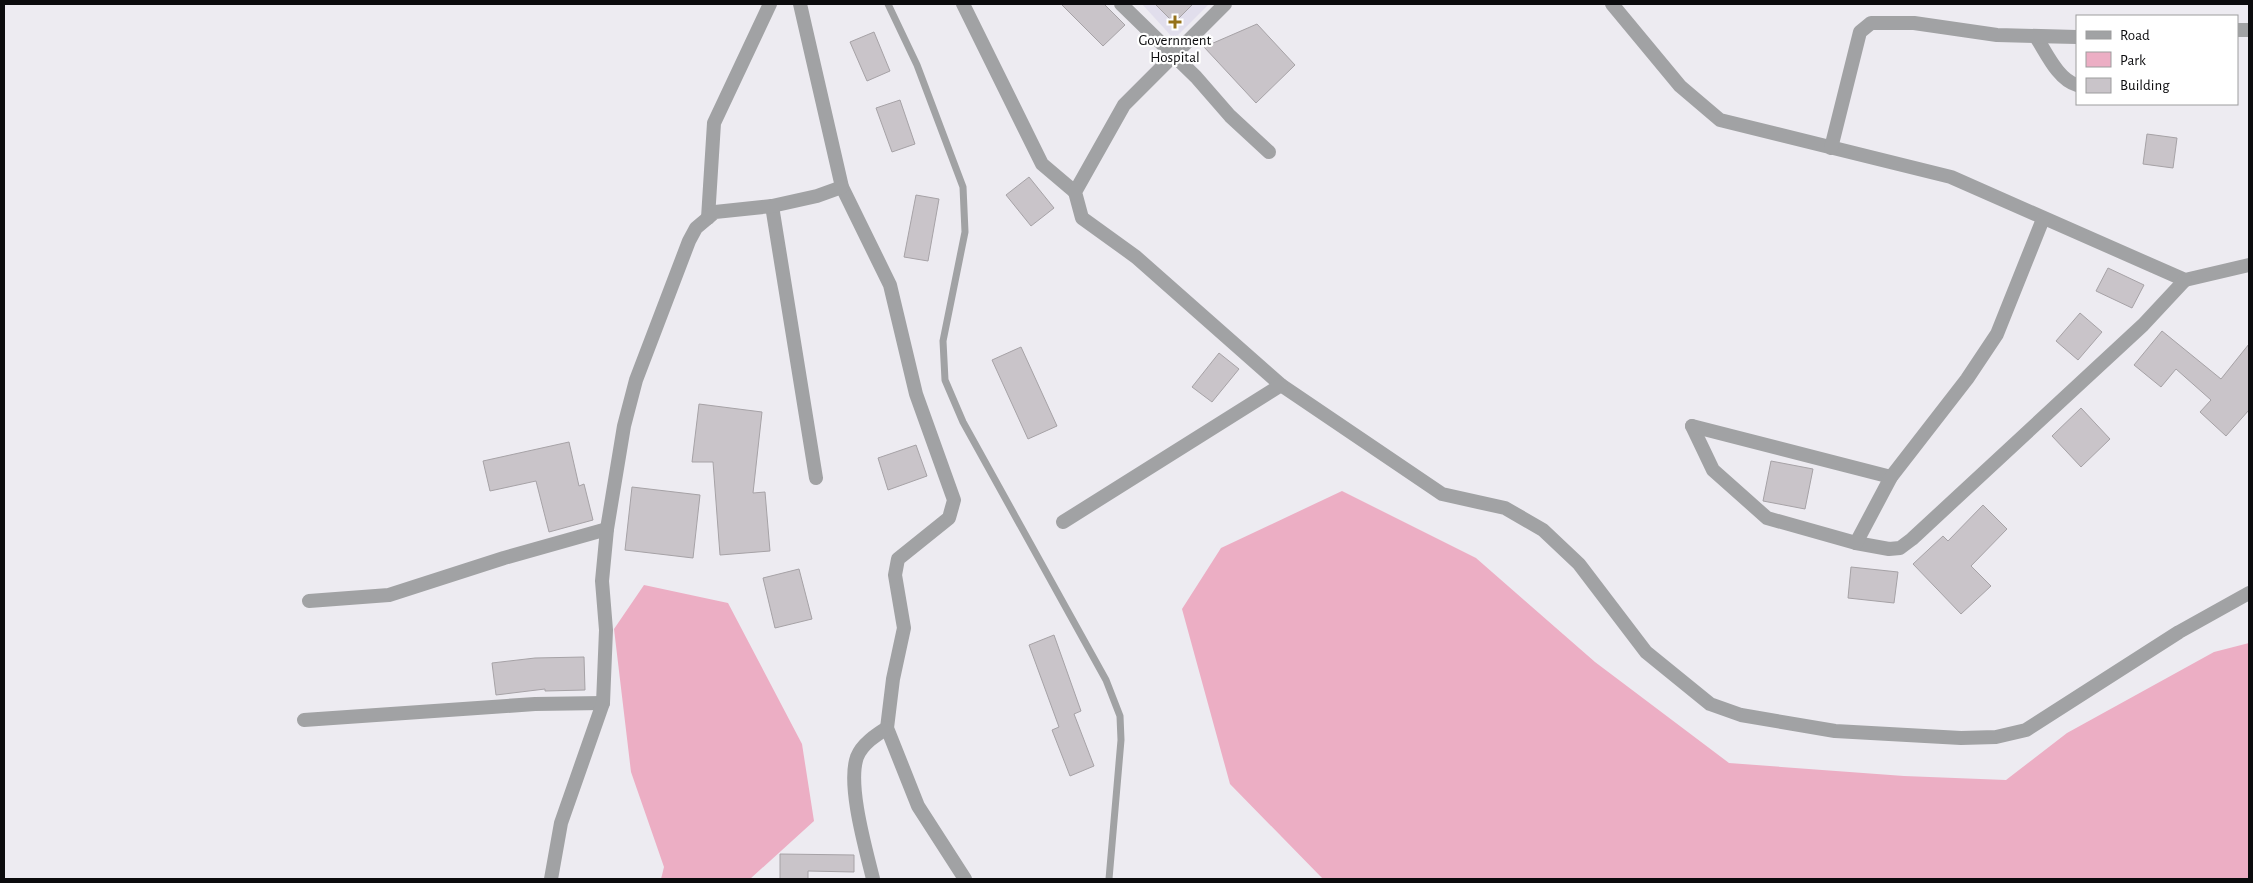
<svg xmlns="http://www.w3.org/2000/svg" width="2253" height="883" font-family="'Alegreya Sans',sans-serif">
<style>
.built{fill:#e1deec}
.green{fill:#ecaec4}
.building{fill:#c9c4c9;stroke:#a6a2a6}
.lines{fill:none;stroke-linecap:round;stroke-linejoin:round}
.lane{stroke:#a1a2a4;stroke-width:7}
.street{stroke:#a1a2a4;stroke-width:14}
.poi-dot{fill:#95711a;stroke:#fff;stroke-width:2}
.labels{text-anchor:middle;dominant-baseline:central;stroke-width:4.5;stroke-linejoin:round;paint-order:stroke}
.poi-label{font-size:15px;fill:#0b0b0d;stroke:#fff}
</style>
<rect width="100%" height="100%" fill="#edebf1"/>
<polygon class="built" points="1142,4 1209,4 1174,39"/>
<g class="green">
<polygon points="1342,491 1476,558 1595,662 1729,763 1904,776 2006,780 2067,733 2214,652 2249,643 2249,879 1323,879 1230,784 1182,609 1221,548"/>
<polygon points="644,585 728,603 802,744 814,821 750,879 661,879 664,867 631,772 614,629"/>
</g>
<g class="building">
<polygon points="1061,4 1104,4 1125,25 1103,46"/>
<polygon points="1155,4 1193,4 1174,23"/>
<polygon points="1257,24 1295,65 1256,103 1204,47"/>
<polygon points="874,32 890,71 867,81 850,42"/>
<polygon points="900,100 915,144 892,152 876,108"/>
<polygon points="2147,134 2177,138 2173,168 2143,164"/>
<polygon points="1029,177 1054,208 1031,226 1006,195"/>
<polygon points="916,195 939,199 928,261 904,257"/>
<polygon points="2108,268 2144,285 2132,308 2096,291"/>
<polygon points="2080,313 2102,332 2078,360 2056,341"/>
<polygon points="2162,331 2221,379 2249,344 2249,410 2226,436 2200,412 2211,400 2176,369 2161,387 2134,365"/>
<polygon points="1021,347 1057,426 1028,439 992,360"/>
<polygon points="1219,353 1239,369 1212,402 1192,387"/>
<polygon points="699,404 762,412 753,493 765,492 770,551 720,555 713,462 692,462"/>
<polygon points="2081,408 2110,439 2081,467 2052,436"/>
<polygon points="569,442 579,486 584,484 593,520 549,532 536,481 490,491 483,461"/>
<polygon points="916,445 927,476 888,490 878,458"/>
<polygon points="1771,461 1813,469 1805,509 1763,501"/>
<polygon points="632,487 700,495 693,558 625,550"/>
<polygon points="1983,505 2007,529 1971,566 1991,586 1961,614 1913,564 1943,536 1948,541"/>
<polygon points="1851,567 1898,572 1894,603 1848,598"/>
<polygon points="799,569 812,619 775,628 763,578"/>
<polygon points="1054,635 1081,711 1074,714 1094,766 1070,776 1052,730 1059,727 1029,645"/>
<polygon points="584,657 585,690 545,691 545,689 496,695 492,663 535,658"/>
<polygon points="780,854 854,855 854,872 808,871 808,879 780,879"/>
</g>
<g class="lines">
<polyline class="lane" points="888,4 917,65 963,187 965,232 943,341 945,380 963,422 1106,680 1120,716 1121,740 1109,879"/>
<g class="street">
<polyline points="800,4 842,187 890,285 916,394 954,500 949,518 898,559 895,575 904,628 893,679 887,728 918,806 965,879"/>
<polyline points="963,4 1042,164 1075,192"/>
<polyline points="1121,4 1196,77 1230,116 1269,152"/>
<polyline points="1225,4 1124,105 1075,192 1082,218 1136,257 1281,385 1442,494 1505,508 1543,530 1579,564 1646,652 1710,704 1741,715 1835,731 1961,738 1996,737 2026,730 2179,632 2249,593"/>
<polyline points="1612,4 1680,86 1720,120 1951,177 2185,280 2249,265"/>
<polyline points="2237,30 2249,30"/>
<path d="M 2036,37 C 2046,52 2058,80 2077,85"/>
<polyline points="1831,148 1860,32 1871,23 1914,23 1997,35 2077,37"/>
<polyline points="772,206 816,478"/>
<polyline points="708,218 714,123 770,4"/>
<polyline points="1692,426 1713,470 1767,518 1856,543 1889,549 1900,548 1912,539 2143,325 2185,280"/>
<polyline points="1692,426 1891,477"/>
<polyline points="1063,522 1281,385"/>
<polyline points="1856,543 1891,477 1967,379 1997,334 2043,219"/>
<polyline points="309,601 389,595 504,558 607,529"/>
<polyline points="304,720 535,704 603,703"/>
<polyline points="551,879 561,823 603,703 606,630 602,581 607,529 624,426 636,380 689,241 696,228 715,212 772,206 817,196 842,187"/>
<path d="M 873,879 C 866,850 847,785 857,757 C 862,744 876,735 887,728"/>
</g>
</g>
<path class="poi-dot" d="M1172.5 14.5h5v5h5v5h-5v5h-5v-5h-5v-5h5z"/>
<g class="labels">
<g class="poi-label">
<text x="1175" y="40">Government<tspan x="1175" dy="17">Hospital</tspan></text>
</g>
</g>
<rect width="2253" height="883" fill="none" stroke="#0b0b0d" stroke-width="10"/>
<rect x="2076" y="15" width="162" height="90" fill="#ffffff" stroke="#9d9d9e"/>
<rect x="2086" y="31" width="25" height="8" fill="#a1a2a4" stroke="#9d9d9e"/>
<text x="2120" y="40" font-size="15" fill="#0b0b0d">Road</text>
<rect x="2086" y="52" width="25" height="15" fill="#ecaec4" stroke="#9d9d9e"/>
<text x="2120" y="65" font-size="15" fill="#0b0b0d">Park</text>
<rect x="2086" y="78" width="25" height="15" fill="#c9c4c9" stroke="#9d9d9e"/>
<text x="2120" y="90" font-size="15" fill="#0b0b0d">Building</text>
</svg>
